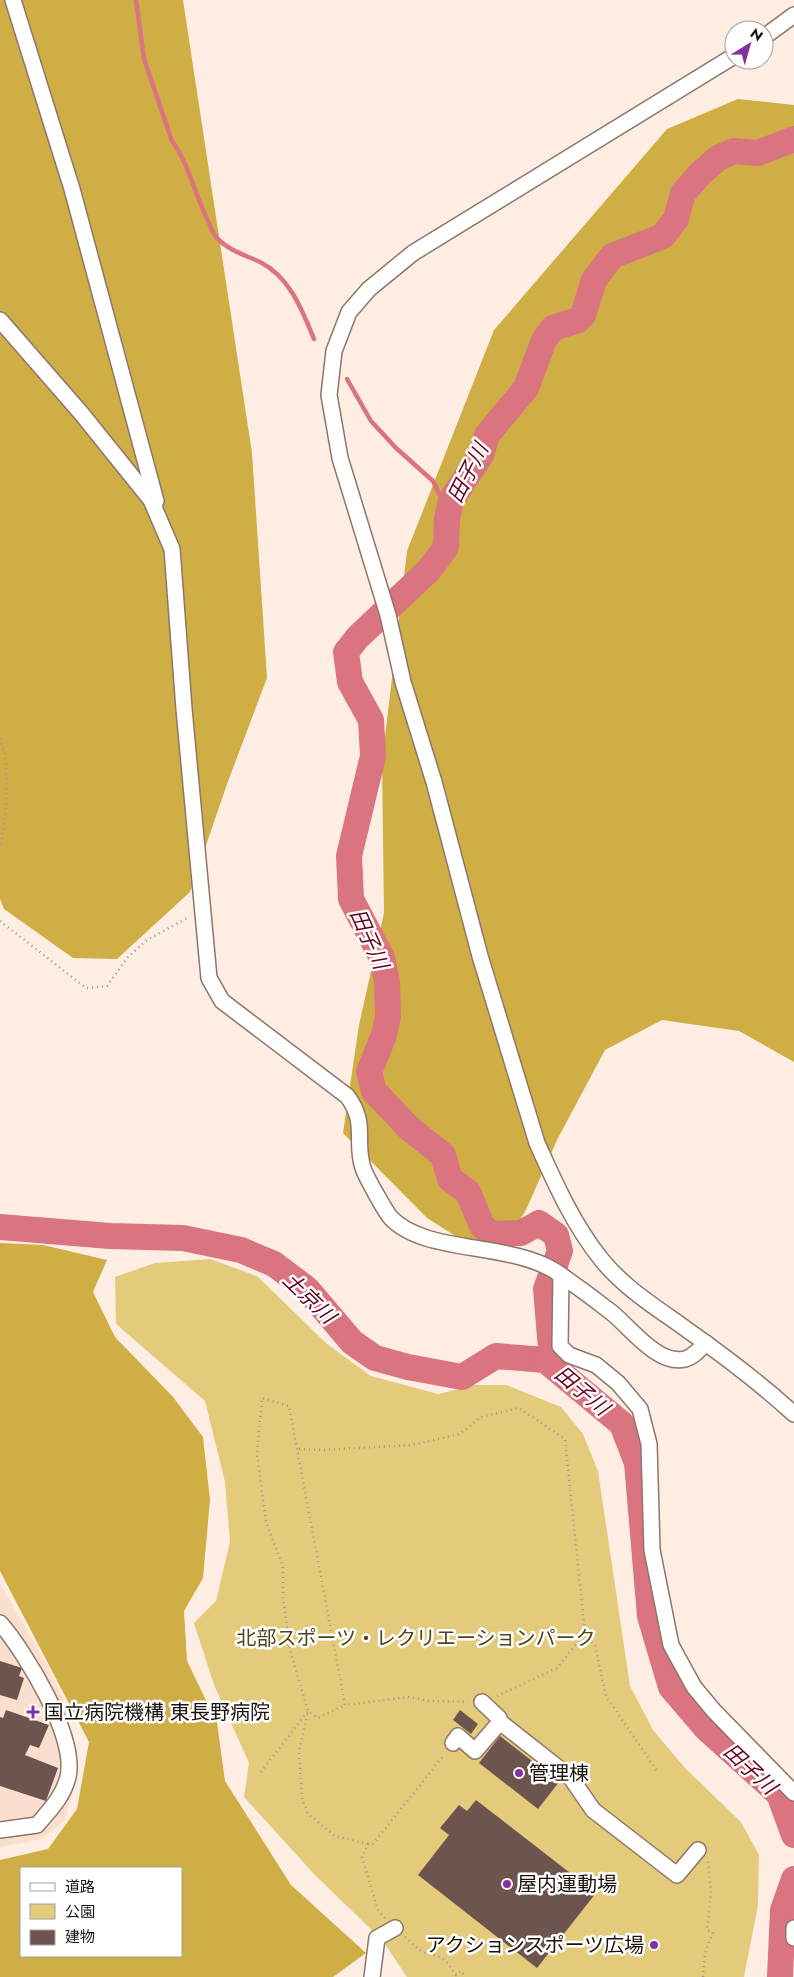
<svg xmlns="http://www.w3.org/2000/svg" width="794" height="1977" font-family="Jost,'Noto Sans JP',sans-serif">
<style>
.built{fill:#fadfcf}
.green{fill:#e4ca7b}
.forest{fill:#ceae45;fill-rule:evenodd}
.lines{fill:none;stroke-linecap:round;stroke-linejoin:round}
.stream{stroke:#da7480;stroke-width:4.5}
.river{stroke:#da7480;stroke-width:26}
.building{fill:#6e544e}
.minor-casing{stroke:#8e7668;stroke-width:18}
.path{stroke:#a3978e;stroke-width:2.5;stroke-dasharray:1 4;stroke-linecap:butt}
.minor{stroke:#fff;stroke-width:15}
.poi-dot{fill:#8231a0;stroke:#fff;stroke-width:2}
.labels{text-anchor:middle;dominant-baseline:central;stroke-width:5;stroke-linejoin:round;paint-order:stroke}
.park-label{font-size:20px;fill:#514418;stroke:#fff}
.poi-label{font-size:20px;fill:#1a120c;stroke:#fff;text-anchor:start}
.water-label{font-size:21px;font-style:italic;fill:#650420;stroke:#fff}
</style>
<rect width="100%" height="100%" fill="#fdede3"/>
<polygon class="built" points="0,1584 35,1643 62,1696 78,1765 65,1821 41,1839 0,1847"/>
<polygon class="green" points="210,1259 257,1276 327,1344 371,1376 438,1394 475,1385 506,1385 561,1407 583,1434 598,1471 630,1686 653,1730 685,1768 741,1822 759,1855 758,1905 744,1977 407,1977 383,1941 314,1874 244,1797 249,1763 214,1685 194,1623 216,1601 230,1542 225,1482 205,1401 116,1324 115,1277 155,1263"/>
<g class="forest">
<polygon points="0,0 183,0 252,453 267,678 227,784 190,892 117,959 73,958 4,909 0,899"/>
<polygon points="738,99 794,105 794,1062 739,1031 662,1020 605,1050 557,1140 525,1212 492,1259 427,1218 343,1133 359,1025 384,913 382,762 407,551 494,330 667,129"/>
<path d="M 0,1243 L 43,1245 L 107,1260 L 93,1292 L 115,1337 L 173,1397 L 203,1437 L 210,1500 L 203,1578 L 184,1611 L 187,1661 L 217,1723 L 225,1781 L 291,1885 L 366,1953 L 333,1977 L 0,1977 L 0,1860 L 48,1849 L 77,1809 L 89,1742 L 0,1571 ZM 181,1868 L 181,1956 L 21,1956 L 21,1868 Z"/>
</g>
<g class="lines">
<g class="stream">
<path d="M 136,0 L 144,59 L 172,141 C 188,162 196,197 208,221 C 211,227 213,234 217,238 C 229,251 245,255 260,262 C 290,277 302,310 314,339"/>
<polyline points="347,379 371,421 396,448 433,481 440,496 449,507"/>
</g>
<g class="river">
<polyline points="0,1227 110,1236 183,1238 241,1250 274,1264 307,1289 352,1342 375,1358 408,1367 462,1377 496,1356 545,1360"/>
<polyline points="545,1360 551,1349 546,1289 560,1251 556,1235 539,1223 521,1233 492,1234 482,1226 468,1192 450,1179 443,1155 409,1128 374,1091 369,1072 384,1035 388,1016 387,982 382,958 351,899 349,856 373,756 371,720 350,682 346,652 358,637 429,570 446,547 447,519 451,500 481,455 487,435 526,388 544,340 553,328 578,320 583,315 594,280 612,256 663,236 676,219 683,193 700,174 718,158 734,151 758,153 794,139"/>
<polyline points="545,1360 622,1424 637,1463 650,1616 671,1687 706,1728 779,1794 794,1835"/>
<polyline points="780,1977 783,1910 794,1879"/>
</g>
</g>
<g class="building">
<polygon points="0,1661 22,1668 19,1676 24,1678 17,1700 0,1695"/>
<polygon points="6,1710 49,1725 39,1748 30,1745 25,1755 58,1768 46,1801 0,1786 0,1717 3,1718"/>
<polygon points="460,1710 478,1724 471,1734 453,1720"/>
<polygon points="500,1736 559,1782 538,1809 479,1763"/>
<polygon points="476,1800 596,1893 537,1968 418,1875 449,1835 440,1828 459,1805 467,1811"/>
</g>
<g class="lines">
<defs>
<g id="minor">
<polyline points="13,0 72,189 156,501"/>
<polyline points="764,37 794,15"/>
<path d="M 734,56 L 413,253 L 369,289 L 349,312 L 334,351 L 329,395 L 340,458 L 388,615 L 403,682 L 434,782 L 480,956 L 537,1143 C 555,1183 573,1224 601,1259 C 624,1288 657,1308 686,1329 C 723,1355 761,1384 794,1414"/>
<path d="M 0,320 L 81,413 L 151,500 L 172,549 L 184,709 L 209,978 L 222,1001 L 347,1096 C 368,1123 354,1141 363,1168 C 366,1177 385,1211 391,1218 C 425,1254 509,1242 555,1271 C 574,1284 593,1298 611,1312 C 629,1326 658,1366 685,1359 C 693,1357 700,1349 706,1343"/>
<polyline points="561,1275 560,1346 569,1355 596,1365 618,1383 640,1409 649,1444 652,1550 671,1645 694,1687 714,1711 794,1793"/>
<path d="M 0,1623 C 26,1653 77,1737 68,1777 C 63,1797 50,1810 37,1825 L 0,1830"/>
<polyline points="482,1702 499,1718 500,1722"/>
<polyline points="453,1743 458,1736 475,1751 500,1722 571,1778 593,1810 677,1875 698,1850"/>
<polyline points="794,1928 794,1938"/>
<polyline points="372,1977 377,1938 395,1928"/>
</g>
</defs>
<use href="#minor" class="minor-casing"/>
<g class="path">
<path d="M 0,739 C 11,764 6,822 0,848"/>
<polyline points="0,921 86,988 107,986 128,957 147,940 189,917"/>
<polyline points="299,1449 322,1450 412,1445 460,1434 481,1417 519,1408 565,1439 585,1633 595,1646 606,1696 657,1771"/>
<polyline points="497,1696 557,1668 585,1633"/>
<polyline points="261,1772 308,1711 318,1718 345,1705"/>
<polyline points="368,1844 335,1836 308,1814 302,1798 299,1752 308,1711 290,1650 283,1598 283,1567 266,1522 257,1454 262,1398 289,1406 345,1705 409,1697 429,1701 468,1702"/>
<polyline points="385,1918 378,1910 362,1857 368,1844 373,1844 444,1755"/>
<polyline points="405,1937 422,1952 440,1957 446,1961 456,1975 461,1971 466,1977"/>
<polyline points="703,1977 705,1953 713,1933 707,1930 711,1892 708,1862"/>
</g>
<use href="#minor" class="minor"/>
</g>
<g class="poi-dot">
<path d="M30.5 1704.5h5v5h5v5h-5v5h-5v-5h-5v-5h5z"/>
<circle cx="519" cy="1773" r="5"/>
<circle cx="507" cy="1884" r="5"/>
<circle cx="654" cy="1945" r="5"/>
</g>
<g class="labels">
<g class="park-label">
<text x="416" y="1638">北部スポーツ・レクリエーションパーク</text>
</g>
<g class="poi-label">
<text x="44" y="1712">国立病院機構 東長野病院</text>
<text x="529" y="1773">管理棟</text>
<text x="517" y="1884">屋内運動場</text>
<text x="644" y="1945" text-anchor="end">アクションスポーツ広場</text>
</g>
<g class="water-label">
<text transform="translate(468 473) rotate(-63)">田子川</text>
<text transform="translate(369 939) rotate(66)">田子川</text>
<text transform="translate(309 1298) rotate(44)">土京川</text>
<text transform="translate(582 1391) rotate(40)">田子川</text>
<text transform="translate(750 1769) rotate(43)">田子川</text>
</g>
</g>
<rect x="20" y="1867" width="162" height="90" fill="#ffffff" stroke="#a3a09e"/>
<rect x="30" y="1883" width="25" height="8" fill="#ffffff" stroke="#a3a09e"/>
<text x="65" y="1892" font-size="15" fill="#1a120c">道路</text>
<rect x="30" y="1904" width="25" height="15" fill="#e4ca7b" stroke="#a3a09e"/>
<text x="65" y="1917" font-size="15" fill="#1a120c">公園</text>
<rect x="30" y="1930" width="25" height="15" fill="#6e544e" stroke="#a3a09e"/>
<text x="65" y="1942" font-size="15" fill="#1a120c">建物</text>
<g transform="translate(749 45) rotate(37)"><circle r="24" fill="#ffffff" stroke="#a3a09e"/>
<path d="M0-4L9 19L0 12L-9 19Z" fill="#8231a0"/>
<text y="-8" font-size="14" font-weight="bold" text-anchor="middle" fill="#1a120c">N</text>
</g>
</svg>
